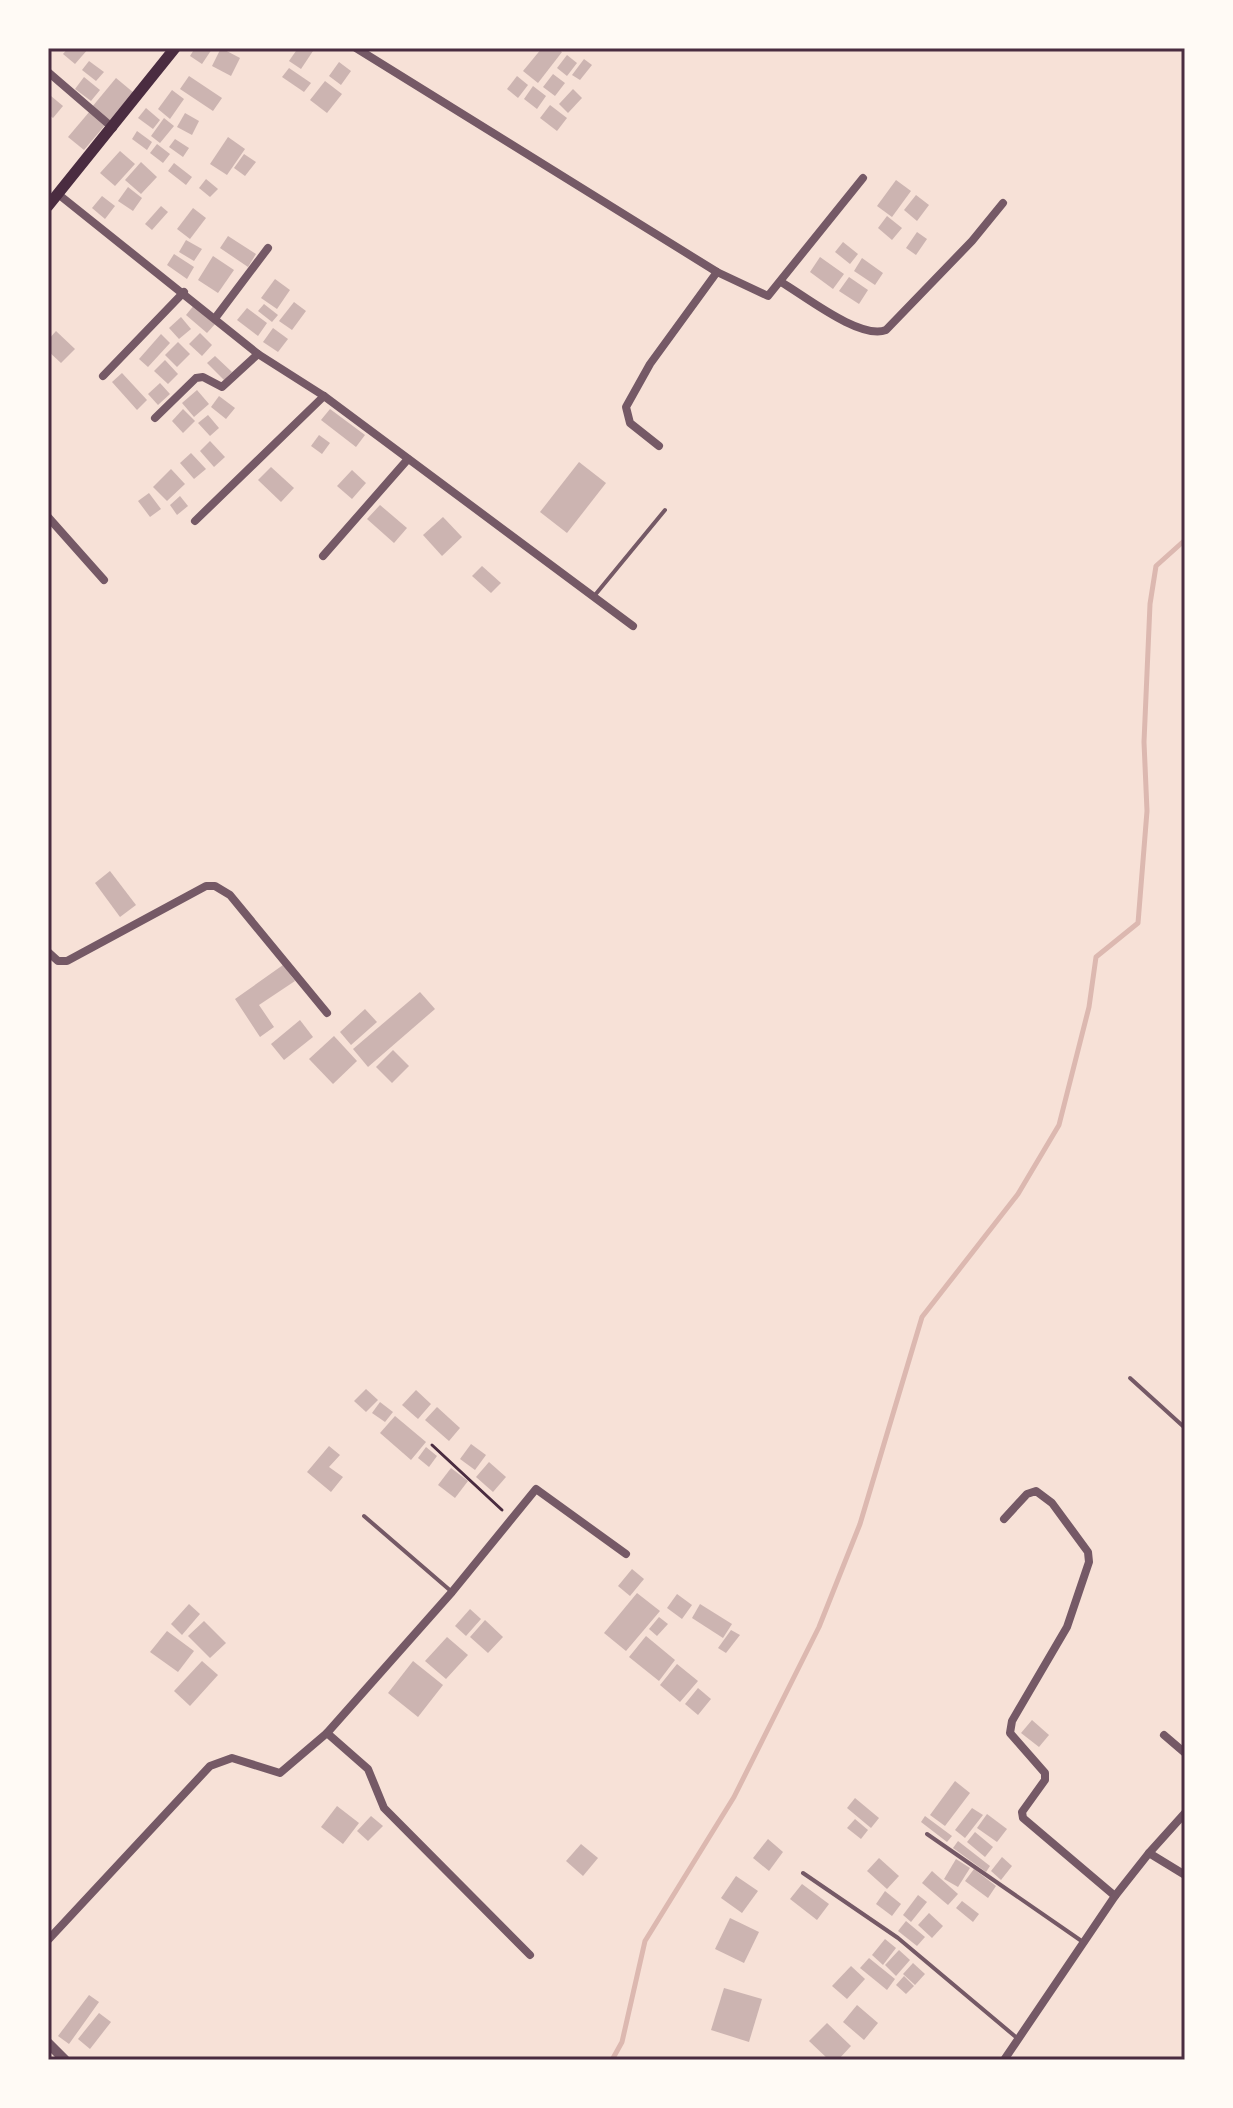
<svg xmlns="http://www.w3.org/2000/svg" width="1233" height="2108" font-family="'Noto Sans',sans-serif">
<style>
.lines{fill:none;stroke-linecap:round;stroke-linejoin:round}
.stream{stroke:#dcb8b0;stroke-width:5}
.building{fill:#ccb4b1}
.path{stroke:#4a2c40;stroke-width:3}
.service{stroke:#755966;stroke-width:4}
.minor{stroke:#755966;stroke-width:8}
.tertiary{stroke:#755966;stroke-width:10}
.secondary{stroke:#4a2c40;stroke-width:11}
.neatline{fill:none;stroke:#4a2c40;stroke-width:3}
</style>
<rect width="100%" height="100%" fill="#f7e1d7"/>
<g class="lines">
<polyline class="stream" points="612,2060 622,2042 645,1941 734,1797 819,1627 860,1524 922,1317 1018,1194 1059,1125 1089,1007 1096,957 1138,923 1147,811 1144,742 1150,604 1156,566 1185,540"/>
</g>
<g class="building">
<polygon points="68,48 89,48 75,64 63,54"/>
<polygon points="195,48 212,49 202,64 190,56"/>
<polygon points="221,48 240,58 231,76 212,66"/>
<polygon points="298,48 315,48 301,69 289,61"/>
<polygon points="542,48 557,48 562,52 538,83 523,71"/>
<polygon points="567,55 577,63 567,76 557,68"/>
<polygon points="584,59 592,65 580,80 572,75"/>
<polygon points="89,61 104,72 96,81 82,70"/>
<polygon points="339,62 351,71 341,85 329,76"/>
<polygon points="289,68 311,83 304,92 282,77"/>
<polygon points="553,74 565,83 555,96 543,87"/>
<polygon points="189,76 222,98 213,111 180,89"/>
<polygon points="517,76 528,85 518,98 507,89"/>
<polygon points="84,77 100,90 91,101 75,89"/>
<polygon points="116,78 134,93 110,122 92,107"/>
<polygon points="325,81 342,94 327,113 310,100"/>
<polygon points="533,86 546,96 537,109 524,99"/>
<polygon points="573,89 582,98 568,113 559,104"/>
<polygon points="172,90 184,99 170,119 158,109"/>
<polygon points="51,96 63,106 53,118 48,114"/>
<polygon points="550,105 567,118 557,131 540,118"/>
<polygon points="146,108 160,120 153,129 138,118"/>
<polygon points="90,111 106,124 84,150 68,137"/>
<polygon points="185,113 199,121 192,135 177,127"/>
<polygon points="164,118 174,126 160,143 151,136"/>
<polygon points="137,131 152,142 147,150 132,139"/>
<polygon points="228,137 245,149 227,175 210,164"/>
<polygon points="175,139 189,148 183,157 169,147"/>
<polygon points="157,144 170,154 163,163 150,153"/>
<polygon points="120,151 135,164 115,186 100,173"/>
<polygon points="244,154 256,162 245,176 234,168"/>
<polygon points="141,162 157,177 141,194 125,180"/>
<polygon points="174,163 192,177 186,185 168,171"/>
<polygon points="206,179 218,189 210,197 199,188"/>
<polygon points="896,180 911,191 892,217 877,206"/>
<polygon points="128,187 142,198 133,211 118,201"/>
<polygon points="916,195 929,205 917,221 904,210"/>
<polygon points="102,196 115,206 105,219 92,208"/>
<polygon points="161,206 168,212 152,230 145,224"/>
<polygon points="193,208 206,218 190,239 177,229"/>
<polygon points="887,216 902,228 892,240 878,228"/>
<polygon points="917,232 927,239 916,255 906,248"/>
<polygon points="228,236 256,254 248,267 220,248"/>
<polygon points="186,240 202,249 194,261 179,252"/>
<polygon points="843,242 858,254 850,264 835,252"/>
<polygon points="174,254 194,267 187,279 167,265"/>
<polygon points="213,256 234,270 218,293 198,280"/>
<polygon points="820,257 844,274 833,289 810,272"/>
<polygon points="862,258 883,273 875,285 854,271"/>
<polygon points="849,277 868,290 859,304 839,291"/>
<polygon points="275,279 290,290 277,309 261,298"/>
<polygon points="294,302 306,311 292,330 279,321"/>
<polygon points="195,304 216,323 207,333 186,315"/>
<polygon points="264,304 278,315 272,322 258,311"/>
<polygon points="247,308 267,323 258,336 237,320"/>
<polygon points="181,317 191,329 179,339 169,328"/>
<polygon points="273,328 288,339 278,352 263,342"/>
<polygon points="56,331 75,349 61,363 48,351 48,340"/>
<polygon points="200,333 212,345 202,356 189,344"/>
<polygon points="161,334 170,343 148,367 139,359"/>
<polygon points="178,342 190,354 177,367 165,355"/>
<polygon points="215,356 232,372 224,380 207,363"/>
<polygon points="165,360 178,374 168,384 154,371"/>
<polygon points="122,373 147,400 137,410 112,382"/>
<polygon points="160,383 170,394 158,405 148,394"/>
<polygon points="197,390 209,404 194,417 182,403"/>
<polygon points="219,396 235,408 226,419 211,407"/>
<polygon points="183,409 195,421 183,433 172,421"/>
<polygon points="330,409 365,435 356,447 321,420"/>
<polygon points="208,415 219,428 210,436 198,423"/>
<polygon points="319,435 330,443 322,454 311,446"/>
<polygon points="210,441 225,457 214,467 200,451"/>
<polygon points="191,453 206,469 194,479 180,463"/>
<polygon points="579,462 606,483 567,533 540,512"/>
<polygon points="271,467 294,488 281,502 258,480"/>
<polygon points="171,469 185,484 167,501 153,487"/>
<polygon points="352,470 366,483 352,499 337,486"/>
<polygon points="149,493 161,509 150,517 138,501"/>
<polygon points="180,496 188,506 177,515 170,505"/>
<polygon points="380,505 407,528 394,543 367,519"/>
<polygon points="443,517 462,537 442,556 423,535"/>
<polygon points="482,566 501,583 491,593 472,576"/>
<polygon points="110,871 136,905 120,917 95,883"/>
<polygon points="283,965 295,981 259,1005 274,1027 260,1037 235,999"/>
<polygon points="420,992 435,1009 368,1067 353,1049"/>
<polygon points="365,1009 377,1022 351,1045 340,1032"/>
<polygon points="300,1020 313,1037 284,1060 271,1044"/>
<polygon points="334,1036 357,1061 333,1084 309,1059"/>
<polygon points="393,1050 409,1066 392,1083 376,1067"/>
<polygon points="366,1389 378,1400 366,1412 354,1401"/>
<polygon points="416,1390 431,1404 418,1419 402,1405"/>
<polygon points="380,1402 393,1412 385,1422 372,1413"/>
<polygon points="437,1407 460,1428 449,1441 425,1420"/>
<polygon points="395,1416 426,1442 411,1460 380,1433"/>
<polygon points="471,1444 486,1455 475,1470 460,1459"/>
<polygon points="329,1446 340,1455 329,1467 343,1477 331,1492 307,1472"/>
<polygon points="426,1447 437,1456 429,1467 418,1458"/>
<polygon points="489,1462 506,1477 493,1492 476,1477"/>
<polygon points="451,1468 468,1481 455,1498 438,1485"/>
<polygon points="632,1569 644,1579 630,1596 618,1586"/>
<polygon points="637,1593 660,1611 626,1651 604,1633"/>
<polygon points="677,1594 692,1605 682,1619 667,1608"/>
<polygon points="189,1604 200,1614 182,1635 171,1624"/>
<polygon points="700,1604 732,1624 723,1638 692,1618"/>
<polygon points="470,1609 481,1619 466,1636 455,1626"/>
<polygon points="659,1617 668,1624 657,1636 649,1629"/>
<polygon points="485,1620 503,1637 488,1653 470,1637"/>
<polygon points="204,1621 226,1643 210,1658 188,1636"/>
<polygon points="731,1630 740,1635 726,1653 718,1648"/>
<polygon points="167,1631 194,1651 178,1672 150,1652"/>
<polygon points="646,1636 675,1660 659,1681 629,1657"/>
<polygon points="447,1637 468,1655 446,1679 425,1661"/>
<polygon points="202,1661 218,1675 190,1706 174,1691"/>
<polygon points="413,1661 443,1685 418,1717 388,1693"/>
<polygon points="677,1664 698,1681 680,1702 660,1685"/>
<polygon points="698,1688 711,1699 698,1715 685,1704"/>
<polygon points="1032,1720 1049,1735 1039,1747 1021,1733"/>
<polygon points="955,1781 970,1793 945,1826 930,1815"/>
<polygon points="855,1798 879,1818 871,1828 847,1808"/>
<polygon points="337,1806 359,1823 343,1844 321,1827"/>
<polygon points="972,1808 983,1815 965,1838 955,1830"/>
<polygon points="987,1814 1007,1829 997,1842 977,1828"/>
<polygon points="371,1816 383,1826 368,1841 357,1831"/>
<polygon points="925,1816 952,1836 947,1842 921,1822"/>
<polygon points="855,1819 868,1830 861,1839 847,1828"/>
<polygon points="975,1832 993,1847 985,1857 967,1842"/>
<polygon points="768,1839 783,1852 769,1871 753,1858"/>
<polygon points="958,1841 990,1866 986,1872 953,1848"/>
<polygon points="581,1844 598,1858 583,1876 566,1861"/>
<polygon points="1002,1857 1012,1866 1001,1880 991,1871"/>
<polygon points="879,1858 899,1876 887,1889 867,1871"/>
<polygon points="956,1859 970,1868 958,1887 944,1879"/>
<polygon points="974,1869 996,1886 988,1898 965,1881"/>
<polygon points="932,1871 958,1894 948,1905 922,1883"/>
<polygon points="736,1876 758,1891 742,1913 721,1898"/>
<polygon points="802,1884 829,1904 817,1920 790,1899"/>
<polygon points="885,1891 901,1904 892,1916 876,1904"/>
<polygon points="918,1895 927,1902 911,1922 903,1915"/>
<polygon points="962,1901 979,1914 973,1922 956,1908"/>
<polygon points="929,1913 943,1926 932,1938 918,1925"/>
<polygon points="730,1918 759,1932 744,1963 715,1949"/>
<polygon points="906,1921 925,1937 917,1946 898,1931"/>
<polygon points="885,1939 896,1948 883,1965 872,1955"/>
<polygon points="899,1950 910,1960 896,1976 885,1965"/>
<polygon points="869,1958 895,1979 887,1990 860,1968"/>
<polygon points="913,1963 925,1974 915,1985 903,1974"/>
<polygon points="851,1966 865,1979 847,1999 832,1986"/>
<polygon points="904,1976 914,1986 906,1994 896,1985"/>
<polygon points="724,1988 762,1999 749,2042 711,2030"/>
<polygon points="89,1995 99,2002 69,2044 58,2036"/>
<polygon points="857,2005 878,2023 864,2040 843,2022"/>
<polygon points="99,2013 111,2022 90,2049 78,2039"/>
<polygon points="827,2023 851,2046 838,2060 829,2060 809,2041"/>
</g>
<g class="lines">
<polyline class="path" points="432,1445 502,1510"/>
<g class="service">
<polyline points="595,595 665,510"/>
<polyline points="1130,1378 1185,1428"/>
<polyline points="364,1516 452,1592"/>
<polyline points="927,1834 1083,1942"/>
<polyline points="803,1873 898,1938 1017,2038"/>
</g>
<g class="minor">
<polyline points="356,48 717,272 768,296 863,178"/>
<polyline points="48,72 113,128"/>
<polyline points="58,194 258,354 324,396 633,626"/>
<path d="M 781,282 C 805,296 860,340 886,330 L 972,241 L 1003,203"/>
<polyline points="216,317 268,248"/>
<polyline points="103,376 184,292"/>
<polyline points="155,418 196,378 203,377 222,387 258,354"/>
<polyline points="659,446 630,423 626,407 650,364 717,272"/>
<polyline points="48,517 104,580"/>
<polyline points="195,521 324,396"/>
<polyline points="323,556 408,459"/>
<polyline points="48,952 58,961 67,961 206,886 215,886 230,895 327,1013"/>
<polyline points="1004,1519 1027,1494 1036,1491 1052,1503 1088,1552 1089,1562 1067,1627 1012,1721 1010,1733 1045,1773 1045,1780 1022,1812 1023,1818 1115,1896"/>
<polyline points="327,1733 368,1769 384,1808 530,1955"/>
<polyline points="1164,1735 1185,1753"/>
<polyline points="1149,1853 1185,1813"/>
<polyline points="48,1940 210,1766 232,1758 280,1773 327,1733 452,1592 536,1489 626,1554"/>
<polyline points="1004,2060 1115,1896 1149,1853 1185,1875"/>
</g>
<polyline class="tertiary" points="48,2043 65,2060"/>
<polyline class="secondary" points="48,206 175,48"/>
</g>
<rect width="1233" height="2108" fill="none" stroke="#fffaf5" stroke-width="100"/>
<rect x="50" y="50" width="1133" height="2008" class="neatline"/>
</svg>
